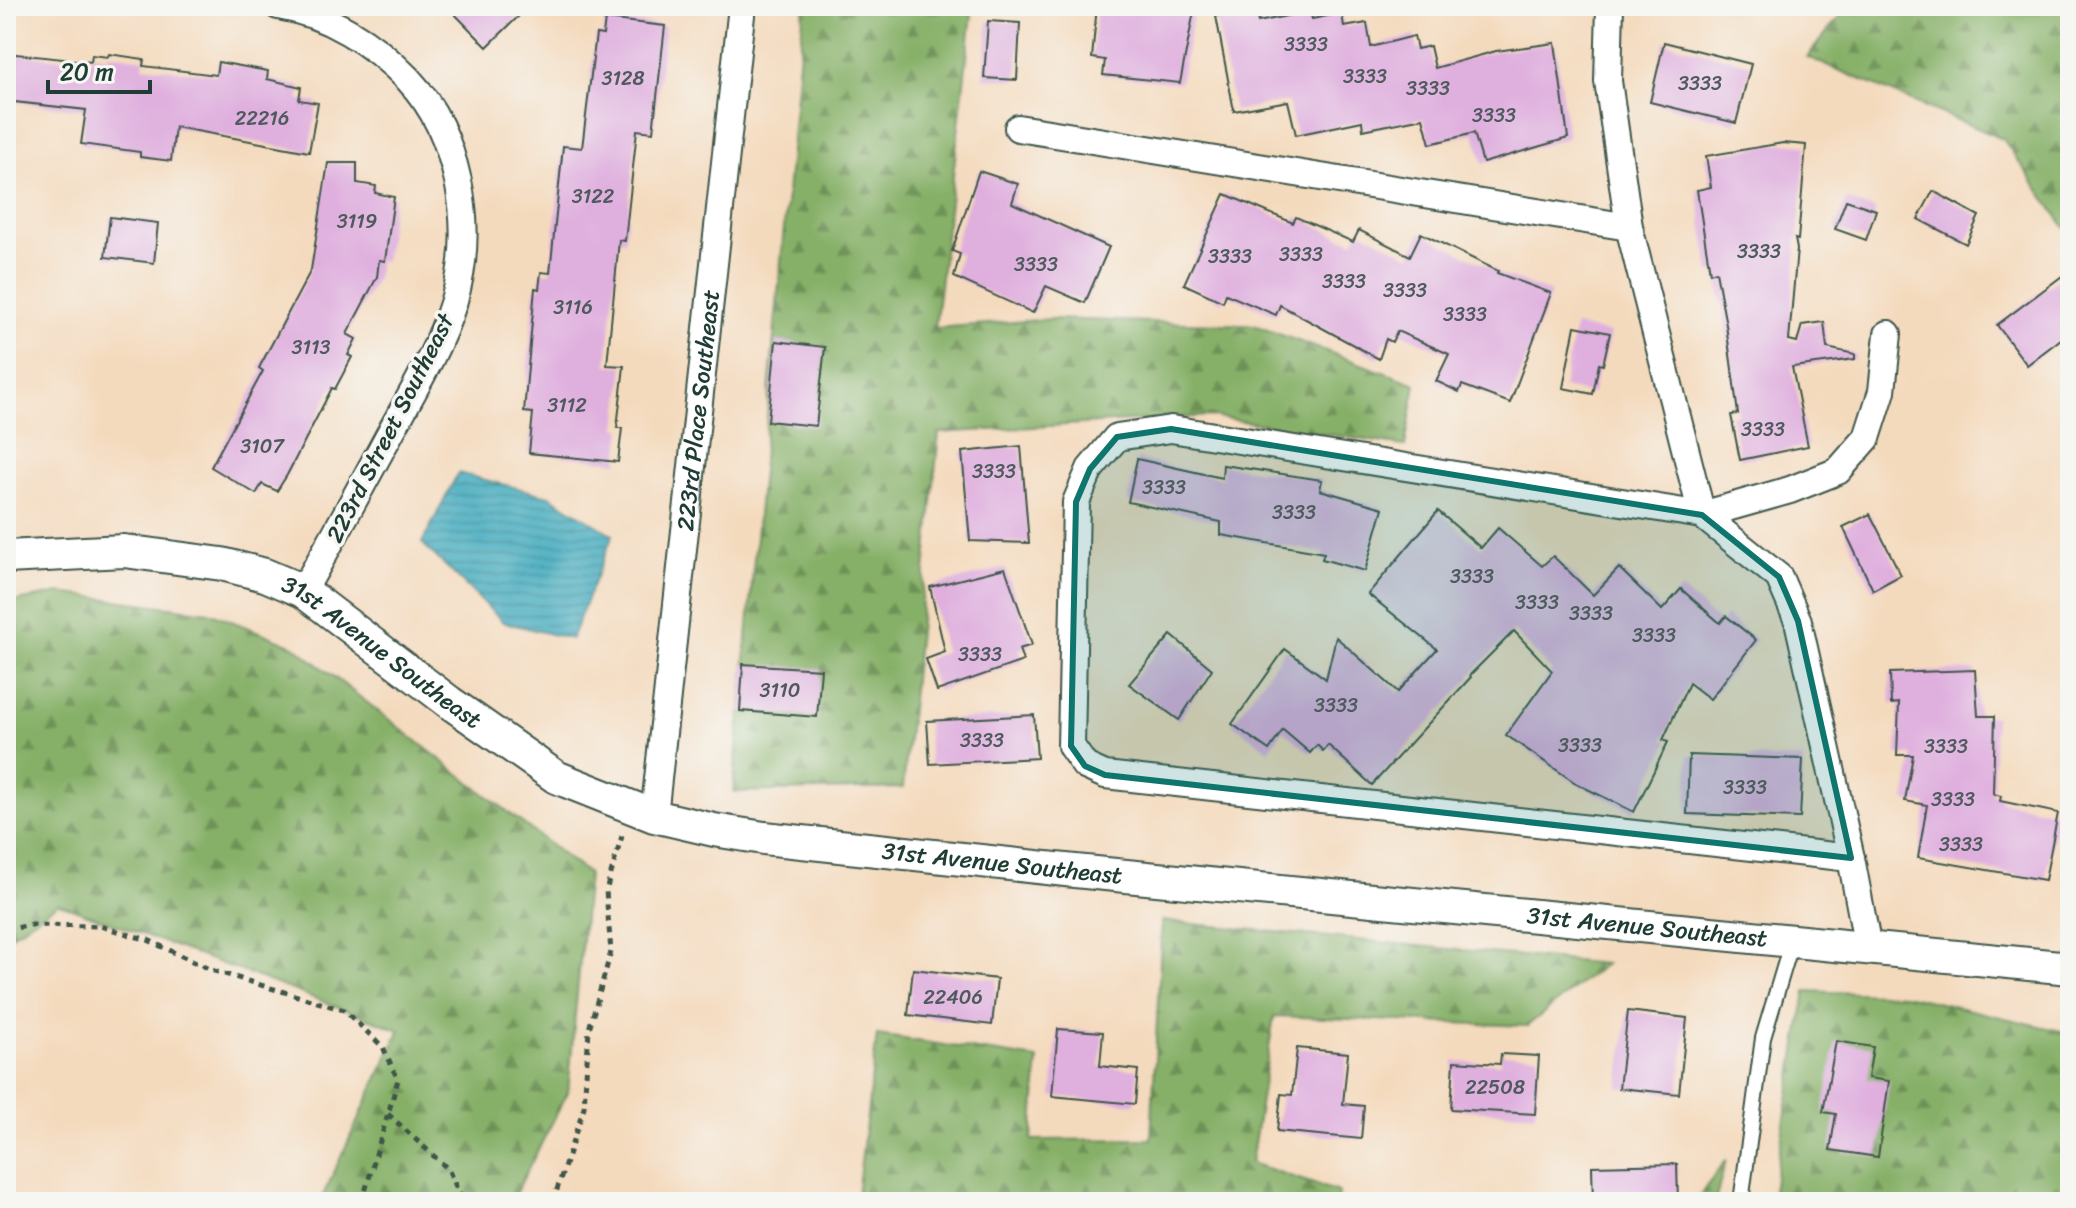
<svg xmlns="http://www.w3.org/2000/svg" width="2076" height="1208" font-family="Sriracha,sans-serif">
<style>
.forest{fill:url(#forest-firs);stroke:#52764e;stroke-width:2}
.water{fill:url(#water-rules);stroke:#2e7378;stroke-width:2}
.building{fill:#dfafde}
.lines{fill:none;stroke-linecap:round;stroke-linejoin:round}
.service-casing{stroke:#3f5549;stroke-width:18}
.minor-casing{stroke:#3f5549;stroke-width:30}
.tertiary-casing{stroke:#3f5549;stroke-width:36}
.path{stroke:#3f5549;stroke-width:5;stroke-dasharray:6 6;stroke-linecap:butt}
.service{stroke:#fff;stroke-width:14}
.minor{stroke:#fff;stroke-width:26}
.tertiary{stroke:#fff;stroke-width:32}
.marked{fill:#0f766e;fill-opacity:0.2;stroke:#0f766e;stroke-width:6;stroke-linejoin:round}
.labels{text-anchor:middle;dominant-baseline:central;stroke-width:7;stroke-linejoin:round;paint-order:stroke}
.number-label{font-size:20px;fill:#4f5a5e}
.street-label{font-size:24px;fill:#1f3d34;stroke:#f6f6f2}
</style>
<defs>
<pattern id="forest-firs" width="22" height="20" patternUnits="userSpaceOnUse" patternTransform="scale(2)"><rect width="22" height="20" fill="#86b067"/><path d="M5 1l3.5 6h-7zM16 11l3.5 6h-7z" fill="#6d9056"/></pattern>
<pattern id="water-rules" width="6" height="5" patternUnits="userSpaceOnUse" patternTransform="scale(2)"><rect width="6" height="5" fill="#3da9bd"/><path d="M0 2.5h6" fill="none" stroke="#338b9a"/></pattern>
</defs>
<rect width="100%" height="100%" fill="#f6f6f2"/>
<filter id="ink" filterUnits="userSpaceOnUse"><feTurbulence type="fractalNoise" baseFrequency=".0125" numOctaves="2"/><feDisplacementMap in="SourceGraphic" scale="16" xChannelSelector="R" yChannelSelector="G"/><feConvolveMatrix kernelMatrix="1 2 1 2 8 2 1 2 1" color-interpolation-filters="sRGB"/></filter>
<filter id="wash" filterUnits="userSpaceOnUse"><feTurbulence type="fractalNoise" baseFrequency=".006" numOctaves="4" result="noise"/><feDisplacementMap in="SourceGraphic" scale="32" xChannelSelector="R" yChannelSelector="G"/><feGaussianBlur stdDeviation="1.8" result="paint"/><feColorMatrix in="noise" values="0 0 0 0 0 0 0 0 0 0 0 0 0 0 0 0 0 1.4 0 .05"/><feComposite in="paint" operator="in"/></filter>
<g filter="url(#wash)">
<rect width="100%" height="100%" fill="#f4dabd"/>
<g class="forest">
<polygon points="804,6 973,6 935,328 1052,319 1254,325 1416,384 1405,446 1209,416 939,433 903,788 733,792"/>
<polygon points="1848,6 2070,6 2070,234 2003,139 1807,57"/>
<polygon points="60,593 209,612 294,646 588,874 568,1092 511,1202 320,1202 400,1030 58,903 6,939 6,603"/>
<polygon points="1162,921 1605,964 1527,1026 1274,1016 1251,1163 1338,1192 1337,1202 856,1202 877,1035 1038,1059 1032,1140 1151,1139"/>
<polygon points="1806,991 1905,995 2070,1033 2070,1202 1771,1202"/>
<polygon points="1726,1160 1715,1202 1695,1202"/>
</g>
<polygon class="water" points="458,473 549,496 613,535 571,639 503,622 422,543"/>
<g id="blocks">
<g class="building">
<polygon points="447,6 529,6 487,47"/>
<polygon points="1097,6 1195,6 1180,83 1103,75 1105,60 1092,58"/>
<polygon points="1255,8 1258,22 1310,11 1312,19 1342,13 1344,27 1367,23 1371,47 1414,36 1417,49 1430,46 1435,68 1496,51 1555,43 1568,138 1483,163 1474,133 1430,144 1423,118 1363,130 1362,121 1296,135 1288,101 1234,111 1216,16"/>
<polygon points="605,19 665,26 653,132 637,130 625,241 619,240 607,365 624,366 617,428 622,428 618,462 529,453 533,413 524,412 535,288 539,289 541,272 550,273 563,146 582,148 596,34 603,35"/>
<polygon points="988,21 1020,23 1017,80 984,78"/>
<polygon points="1664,42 1751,64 1736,123 1650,102"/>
<polygon points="6,53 91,62 92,55 108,57 109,54 144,59 143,66 216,75 218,62 268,71 267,79 301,87 299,100 318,103 309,152 175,127 171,161 140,157 140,152 81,144 86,110 6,101"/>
<polygon points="1783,143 1806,145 1798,240 1795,239 1797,249 1789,340 1797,342 1802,325 1824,322 1827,348 1855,354 1855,359 1792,367 1808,446 1740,460 1731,415 1738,414 1726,325 1716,271 1710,273 1697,190 1711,187 1706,156"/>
<polygon points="328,163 357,163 357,183 376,186 375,193 394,197 385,261 379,260 377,277 347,334 356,339 348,355 352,357 335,389 332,388 287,475 277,491 262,484 256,494 211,467 263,371 259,368 311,270"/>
<polygon points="979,171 1018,184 1012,203 1109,247 1085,303 1046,286 1033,313 954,277 960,254 952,251"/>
<polygon points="1933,191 1979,216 1966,244 1918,219"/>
<polygon points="1225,194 1293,223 1296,217 1353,242 1359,230 1410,256 1421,233 1498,271 1497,273 1551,293 1510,403 1462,385 1459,392 1436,381 1449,354 1397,331 1392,342 1386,339 1379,359 1280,305 1276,315 1226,294 1223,302 1184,284"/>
<polygon points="1846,200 1876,210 1866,240 1835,229"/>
<polygon points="110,217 158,223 154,263 105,257"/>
<polygon points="2070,270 2070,332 2027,365 1997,325"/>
<polygon points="1575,326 1610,333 1603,365 1599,364 1593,394 1563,388"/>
<polygon points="776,341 825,347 816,426 768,421"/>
<polygon points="1021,446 1029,543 970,541 962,452"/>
<polygon points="1137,459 1222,478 1223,465 1322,480 1320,490 1383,508 1365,571 1322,559 1324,553 1221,535 1221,522 1128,502"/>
<polygon points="1438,511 1481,548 1498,528 1542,566 1553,556 1593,595 1619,568 1662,610 1681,589 1720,623 1726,616 1756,640 1710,699 1689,683 1663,740 1668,742 1634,812 1577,784 1506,735 1552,671 1514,631 1470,675 1471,677 1372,785 1328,745 1323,751 1317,745 1310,753 1283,730 1269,750 1232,724 1285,649 1326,679 1336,637 1398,692 1437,649 1368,594"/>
<polygon points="1870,514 1901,575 1873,590 1843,527"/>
<polygon points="1005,568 1032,645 1019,649 1023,661 937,691 926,659 945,652 930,587"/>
<polygon points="1171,635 1212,669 1179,720 1129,684"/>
<polygon points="743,664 821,669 817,717 740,711"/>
<polygon points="1975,670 1978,716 1995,716 1993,794 2001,796 2000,801 2058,813 2045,880 1918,858 1927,805 1905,801 1913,755 1897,755 1899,703 1891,704 1890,673"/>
<polygon points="1034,715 1037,758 930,764 927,721"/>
<polygon points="1689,755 1803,759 1800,818 1687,814"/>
<polygon points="913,969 997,979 992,1025 908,1015"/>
<polygon points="1628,1011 1687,1018 1679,1094 1619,1088"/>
<polygon points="1058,1029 1103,1032 1100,1066 1138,1070 1135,1104 1052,1096"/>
<polygon points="1836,1041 1873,1047 1868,1078 1889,1081 1878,1157 1830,1150 1836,1114 1823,1112"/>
<polygon points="1297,1048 1348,1053 1343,1104 1364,1106 1361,1139 1277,1131 1281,1094 1292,1095"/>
<polygon points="1501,1054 1539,1056 1535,1114 1451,1109 1454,1061 1500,1064"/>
<polygon points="1677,1164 1678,1202 1593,1202 1592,1166"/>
</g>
</g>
</g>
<g filter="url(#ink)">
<use href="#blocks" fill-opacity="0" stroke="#3f5549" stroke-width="2"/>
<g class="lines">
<defs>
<polyline id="service" points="1741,1202 1763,1038 1792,941"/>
<g id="minor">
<path d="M 278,6 C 328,14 373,43 408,79 C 436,109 449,141 458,181 C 480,285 436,349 388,437 C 360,489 332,540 303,591"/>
<polyline points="1610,6 1608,81 1629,227"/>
<polyline points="1018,128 1629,227 1702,515 1171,429 1117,437 1090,469 1076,502 1071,746 1085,766 1105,775 1851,858"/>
<polyline points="1702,515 1779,577 1798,621 1851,858 1868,948"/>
<polyline points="1702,515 1790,490 1838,471 1867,438 1882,391 1888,334"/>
<path id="s1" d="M 654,816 L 742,6"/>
</g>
<g id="tertiary">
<path id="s2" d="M 6,557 L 124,551 L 222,564 L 265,575 L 303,591 L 449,702 L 556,777 L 654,816 L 714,830 L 764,838 L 1075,871 L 2070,968"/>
</g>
</defs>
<use href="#service" class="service-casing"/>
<use href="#minor" class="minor-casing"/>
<use href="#tertiary" class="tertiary-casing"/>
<g class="path">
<polyline points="6,930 30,925 100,926 148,940 211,970 344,1010 383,1047 398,1080 362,1202"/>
<polyline points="388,1114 448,1169 463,1202"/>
<polyline points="553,1202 584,1107 589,1029 611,952 606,891 622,836"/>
</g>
<use href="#service" class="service"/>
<use href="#minor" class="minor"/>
<use href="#tertiary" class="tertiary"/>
</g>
</g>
<path class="marked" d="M 1171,429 L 1702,515 L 1779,577 L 1798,621 L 1851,858 L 1105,775 L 1085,766 L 1071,746 L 1076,502 L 1090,469 L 1117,437 Z"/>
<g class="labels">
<g class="number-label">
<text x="1306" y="44">3333</text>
<text x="1365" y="76">3333</text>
<text x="623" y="78">3128</text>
<text x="1700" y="83">3333</text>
<text x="1428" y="88">3333</text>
<text x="1494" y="115">3333</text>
<text x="262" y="118">22216</text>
<text x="593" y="196">3122</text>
<text x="357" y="221">3119</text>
<text x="1759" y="251">3333</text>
<text x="1301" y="254">3333</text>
<text x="1230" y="256">3333</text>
<text x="1036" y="264">3333</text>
<text x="1344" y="281">3333</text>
<text x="1405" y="290">3333</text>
<text x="573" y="307">3116</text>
<text x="1465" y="314">3333</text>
<text x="311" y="347">3113</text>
<text x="567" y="405">3112</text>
<text x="1763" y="429">3333</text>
<text x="262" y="446">3107</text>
<text x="994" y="471">3333</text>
<text x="1164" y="487">3333</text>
<text x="1294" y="512">3333</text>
<text x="1472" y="576">3333</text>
<text x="1537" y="602">3333</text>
<text x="1591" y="613">3333</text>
<text x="1654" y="635">3333</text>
<text x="980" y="654">3333</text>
<text x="780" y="690">3110</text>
<text x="1336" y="705">3333</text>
<text x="982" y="740">3333</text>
<text x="1580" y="745">3333</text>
<text x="1946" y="746">3333</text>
<text x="1745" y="787">3333</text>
<text x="1953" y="799">3333</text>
<text x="1961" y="844">3333</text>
<text x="953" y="997">22406</text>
<text x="1495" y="1087">22508</text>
</g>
<g class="street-label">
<text stroke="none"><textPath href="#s1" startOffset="408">223rd Place Southeast</textPath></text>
<text transform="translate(390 428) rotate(-63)">223rd Street Southeast</text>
<text stroke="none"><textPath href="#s2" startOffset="402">31st Avenue Southeast</textPath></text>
<text stroke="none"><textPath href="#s2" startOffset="1074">31st Avenue Southeast</textPath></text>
<text stroke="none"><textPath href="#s2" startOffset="1722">31st Avenue Southeast</textPath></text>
</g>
</g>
<rect width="2076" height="1208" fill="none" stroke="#f6f6f2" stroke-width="32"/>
<path d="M48 80v12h102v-12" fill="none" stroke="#1f3d34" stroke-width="4"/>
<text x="60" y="80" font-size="24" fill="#1f3d34" stroke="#f6f6f2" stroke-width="6" paint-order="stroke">20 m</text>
</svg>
